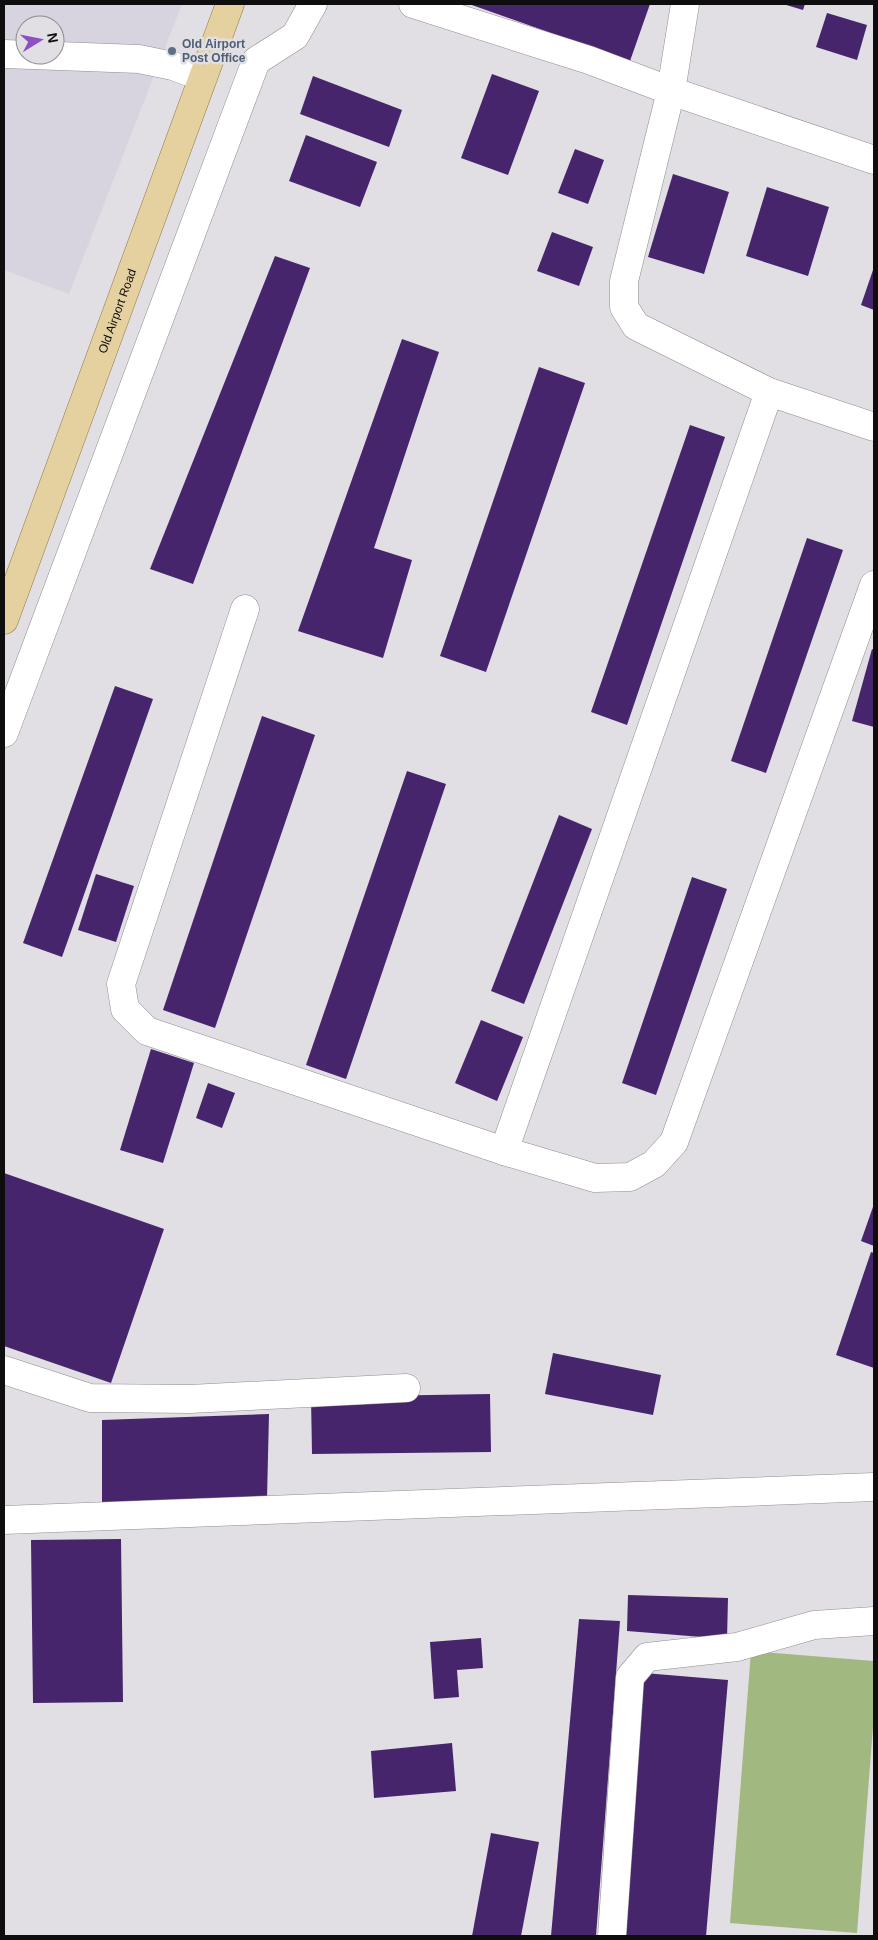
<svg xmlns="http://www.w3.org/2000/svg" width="878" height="1940" font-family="Helvetica,sans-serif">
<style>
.built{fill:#d8d4df;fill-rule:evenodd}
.green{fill:#a1b881}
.building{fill:#46256c}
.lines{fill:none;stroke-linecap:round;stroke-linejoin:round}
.minor-casing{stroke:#8e8d91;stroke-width:29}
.major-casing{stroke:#8f7944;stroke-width:29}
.minor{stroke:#fff;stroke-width:28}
.major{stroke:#e5d1a0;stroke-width:28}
.service-dot{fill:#5c6f8a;stroke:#e1dfe3;stroke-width:2}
.labels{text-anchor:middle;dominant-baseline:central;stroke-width:5;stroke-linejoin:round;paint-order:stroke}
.service-label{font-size:12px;font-weight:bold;fill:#4e5e75;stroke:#e1dfe3;text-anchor:start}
.street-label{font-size:12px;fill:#0e0e0f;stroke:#e1dfe3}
</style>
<rect width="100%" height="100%" fill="#e1dfe3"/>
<path class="built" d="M 4,4 L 182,4 L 69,294 L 4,270 ZM 25,25 L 55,25 L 55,55 L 25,55 Z"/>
<polygon class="green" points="751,1651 874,1661 874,1714 857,1933 730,1923"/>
<g class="building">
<polygon points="469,4 650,4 630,61"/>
<polygon points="783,4 805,4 803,10"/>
<polygon points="827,13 867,25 857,60 816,47"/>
<polygon points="492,74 539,91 508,175 461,158"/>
<polygon points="313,76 402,110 389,147 300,114"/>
<polygon points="306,135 377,162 360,207 289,181"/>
<polygon points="575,149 604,160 588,204 558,193"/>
<polygon points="673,174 729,192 704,274 648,257"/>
<polygon points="767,187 829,207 808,276 746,256"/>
<polygon points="552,232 593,247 579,286 537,271"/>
<polygon points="275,256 310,268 193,584 150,569"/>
<polygon points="874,267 874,310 861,305"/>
<polygon points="402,339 439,352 374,548 412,560 383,658 298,631"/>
<polygon points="539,367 585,383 486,672 440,656"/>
<polygon points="690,425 725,437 627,725 591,712"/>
<polygon points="807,538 843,550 766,773 731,761"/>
<polygon points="872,649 874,650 874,727 852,721"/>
<polygon points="115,686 153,699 62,957 23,943"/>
<polygon points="262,716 315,735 215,1028 163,1010"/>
<polygon points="407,771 446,784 346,1079 306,1065"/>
<polygon points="559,815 592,829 524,1004 491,991"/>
<polygon points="96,874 134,886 116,942 78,930"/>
<polygon points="692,877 727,889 656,1095 622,1083"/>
<polygon points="481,1020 523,1037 497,1101 455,1083"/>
<polygon points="151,1049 194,1063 163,1163 120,1150"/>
<polygon points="208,1083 235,1093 222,1128 196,1118"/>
<polygon points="4,1173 164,1229 111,1383 4,1346"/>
<polygon points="874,1204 874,1246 861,1241"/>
<polygon points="871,1252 874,1253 874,1368 836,1355"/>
<polygon points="553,1353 661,1375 653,1415 545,1394"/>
<polygon points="490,1394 491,1452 312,1454 311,1397"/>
<polygon points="269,1414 267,1498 102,1505 102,1420"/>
<polygon points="121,1539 123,1702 33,1703 31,1540"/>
<polygon points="628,1595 728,1598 727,1639 627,1631"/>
<polygon points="579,1619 620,1621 596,1936 551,1936"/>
<polygon points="481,1638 483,1668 457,1670 459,1697 434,1699 430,1642"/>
<polygon points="644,1673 728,1680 706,1936 620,1936"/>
<polygon points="452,1743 456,1791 374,1798 371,1751"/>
<polygon points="491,1833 539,1842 521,1936 472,1936"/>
</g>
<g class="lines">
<defs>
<g id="minor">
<polyline points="413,4 589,60 671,91 624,281 624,307 636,326 769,392 874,427"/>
<polyline points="685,4 671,91 874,160"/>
<polyline points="4,54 139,59 173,66 203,77"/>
<polyline points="245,609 121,984 125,1009 147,1031 504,1151 595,1178 630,1177 654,1164 674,1142 874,585"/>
<polyline points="4,733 256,61 295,36 313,4"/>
<polyline points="504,1151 769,392"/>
<polyline points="4,1370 90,1398 190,1399 406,1388"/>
<polyline points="4,1520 874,1487"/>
<polyline points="612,1936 630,1677 647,1657 737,1647 814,1625 874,1621"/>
</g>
<g id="major">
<path id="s1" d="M 4,620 L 230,4"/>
</g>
</defs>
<use href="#minor" class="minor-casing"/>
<use href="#major" class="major-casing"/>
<use href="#minor" class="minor"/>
<use href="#major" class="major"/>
</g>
<circle class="service-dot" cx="172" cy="51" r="5"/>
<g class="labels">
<g class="service-label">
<text x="182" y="44">Old Airport<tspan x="182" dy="14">Post Office</tspan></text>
</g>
<g class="street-label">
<text stroke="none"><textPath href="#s1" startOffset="329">Old Airport Road</textPath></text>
</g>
</g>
<rect width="878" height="1940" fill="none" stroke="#0e0e0f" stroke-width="10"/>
<g transform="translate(40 40) rotate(80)"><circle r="24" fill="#e1dfe3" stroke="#8d8b8e"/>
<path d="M0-4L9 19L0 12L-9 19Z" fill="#8e4fc4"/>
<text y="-8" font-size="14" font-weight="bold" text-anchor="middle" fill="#0e0e0f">N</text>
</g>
</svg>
